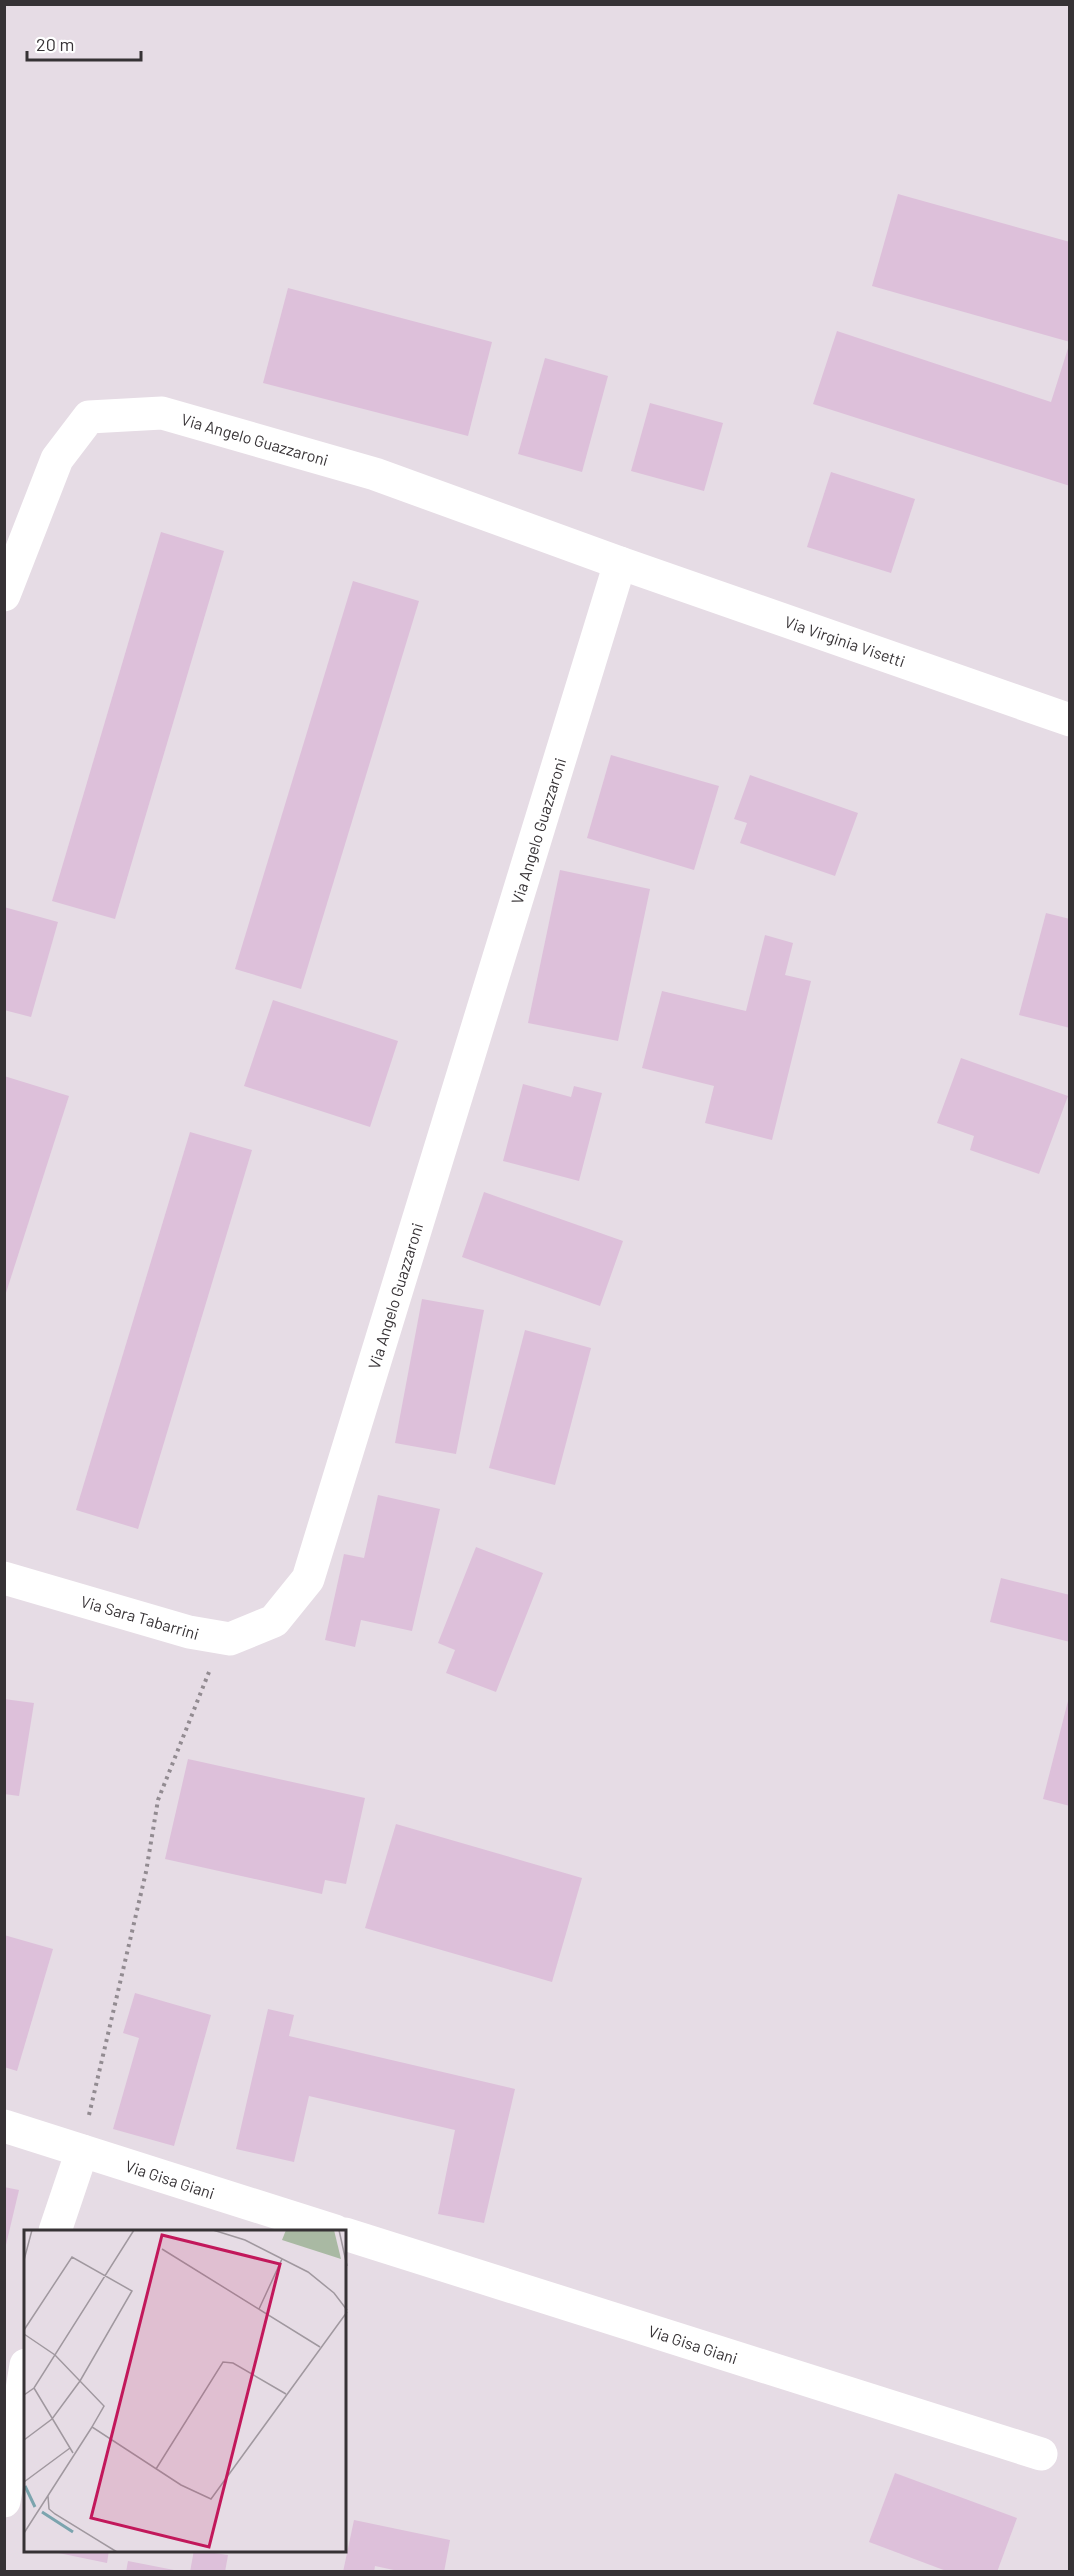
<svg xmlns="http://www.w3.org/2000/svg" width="1074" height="2576" font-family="Barlow,sans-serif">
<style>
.building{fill:#ddc0da}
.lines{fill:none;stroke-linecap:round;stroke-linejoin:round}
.path{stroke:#928b91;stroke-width:4;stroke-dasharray:3 4.5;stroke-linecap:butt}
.minor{stroke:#fff;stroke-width:33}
.labels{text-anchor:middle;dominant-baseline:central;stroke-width:5;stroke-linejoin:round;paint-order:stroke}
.street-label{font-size:16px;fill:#363235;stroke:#fff}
.inset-river{fill:none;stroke:#7ba4ae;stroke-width:3}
.inset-road{fill:none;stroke:#a0989f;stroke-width:1.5}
.view{fill:#c2185b;fill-opacity:0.15;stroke:#c2185b;stroke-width:3}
.inset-edge{fill:none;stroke:#363235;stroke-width:3}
</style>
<rect width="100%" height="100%" fill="#e6dce5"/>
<g class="building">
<polygon points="898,194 1070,242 1070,342 872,286"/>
<polygon points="288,288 492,342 468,436 263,383"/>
<polygon points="837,331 1051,402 1070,342 1070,486 813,404"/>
<polygon points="545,358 608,376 582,472 518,454"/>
<polygon points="650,403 723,423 704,491 631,471"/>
<polygon points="831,472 915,499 891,573 807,547"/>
<polygon points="161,532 224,551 115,919 52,901"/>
<polygon points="353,581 419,601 301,989 235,969"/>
<polygon points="611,755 719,786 694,870 587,838"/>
<polygon points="750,775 858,813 835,876 740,843 747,823 734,819"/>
<polygon points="560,870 650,889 618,1041 528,1023"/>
<polygon points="4,907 58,922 31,1017 4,1010"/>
<polygon points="1046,913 1070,919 1070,1028 1019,1015"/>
<polygon points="765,935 793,943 785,975 811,981 772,1140 705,1123 714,1086 642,1068 662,991 746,1011"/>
<polygon points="273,1000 398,1041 370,1127 244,1086"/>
<polygon points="961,1058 1068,1096 1039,1174 970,1150 974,1136 937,1123"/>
<polygon points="4,1076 69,1096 5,1296 4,1296"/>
<polygon points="523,1084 571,1097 574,1086 602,1093 579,1181 503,1161"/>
<polygon points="190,1132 252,1150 138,1529 76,1510"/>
<polygon points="484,1192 623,1241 600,1306 462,1257"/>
<polygon points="422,1299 484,1310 456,1454 395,1443"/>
<polygon points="525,1330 591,1348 555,1485 489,1468"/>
<polygon points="378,1495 440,1509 412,1631 361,1620 355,1647 325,1640 344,1554 364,1558"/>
<polygon points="476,1547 543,1573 496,1692 446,1673 455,1650 438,1643"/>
<polygon points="1001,1578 1070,1595 1070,1642 990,1622"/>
<polygon points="1069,1697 1070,1697 1070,1806 1043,1799"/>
<polygon points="4,1699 34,1703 19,1796 4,1794"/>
<polygon points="188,1759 365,1798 346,1884 325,1880 322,1894 165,1859"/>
<polygon points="396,1824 582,1878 552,1982 365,1928"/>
<polygon points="4,1935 53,1949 17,2071 4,2067"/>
<polygon points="135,1993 211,2015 174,2146 113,2129 139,2038 123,2033"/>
<polygon points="268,2009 294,2015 289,2036 515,2089 484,2223 438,2214 455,2130 309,2096 294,2162 236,2149"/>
<polygon points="4,2187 19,2190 5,2249 4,2249"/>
<polygon points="895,2473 1017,2518 997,2572 949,2572 869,2542"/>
<polygon points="354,2520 450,2540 444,2572 403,2572 375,2566 374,2572 343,2572"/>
<polygon points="44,2550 109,2550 107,2563"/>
<polygon points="194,2550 228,2555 225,2572 190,2572"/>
<polygon points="128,2561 174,2570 174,2572 126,2572"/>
</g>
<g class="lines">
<polyline class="path" points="89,2115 146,1872 158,1800 209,1672"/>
<g class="minor">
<polyline points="4,595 57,459 89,417 162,413 375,474 620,563 1070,720"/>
<polyline points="4,1578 189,1632 230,1639 274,1621 308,1579 620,563"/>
<polyline points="4,2126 335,2231"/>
<polyline points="55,2231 82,2151"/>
<polyline points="345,2234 1041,2454"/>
<polyline points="4,2501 26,2365"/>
</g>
</g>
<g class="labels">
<g class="street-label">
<text transform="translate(255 439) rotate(16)">Via Angelo Guazzaroni</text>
<text transform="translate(845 641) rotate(19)">Via Virginia Visetti</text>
<text transform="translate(538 831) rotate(-73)">Via Angelo Guazzaroni</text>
<text transform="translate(395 1296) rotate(-73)">Via Angelo Guazzaroni</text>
<text transform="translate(140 1617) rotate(16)">Via Sara Tabarrini</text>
<text transform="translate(170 2179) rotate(18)">Via Gisa Giani</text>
<text transform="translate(693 2344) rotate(18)">Via Gisa Giani</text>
</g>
</g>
<g transform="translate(24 2230)">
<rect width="322" height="322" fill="#e6dce5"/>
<path d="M 262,0 L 310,0 L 317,29 L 258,10 Z" fill="#a9b9a3"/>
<path class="inset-river" d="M 1,256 L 11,277M 18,282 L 49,302"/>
<path class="inset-road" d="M 189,0 L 221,10 L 284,42 L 310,63 L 323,80M 315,0 L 323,36M 138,19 L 296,117M 0,30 L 8,0M 235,79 L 258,29M 0,100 L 48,27 L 108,61 L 56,151 L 28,189 L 0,210M 0,104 L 31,125 L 80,176 L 68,197 L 157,255 L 187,269 L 323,82M 10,158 L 49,223M 0,165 L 10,158 L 110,0M 132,239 L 199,132 L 209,133 L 262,164M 0,252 L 46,218M 24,266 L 25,279 L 31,284 L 93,322M 0,303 L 68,197"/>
<path class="view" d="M 138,5 L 256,34 L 185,317 L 67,288 Z"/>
<rect width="322" height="322" class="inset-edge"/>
</g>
<rect width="1074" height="2576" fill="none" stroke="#363235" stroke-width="12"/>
<path d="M27 51v9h114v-9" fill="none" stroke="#363235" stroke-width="3"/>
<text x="36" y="51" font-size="18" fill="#363235" stroke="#ffffff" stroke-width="4.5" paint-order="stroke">20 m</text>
</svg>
